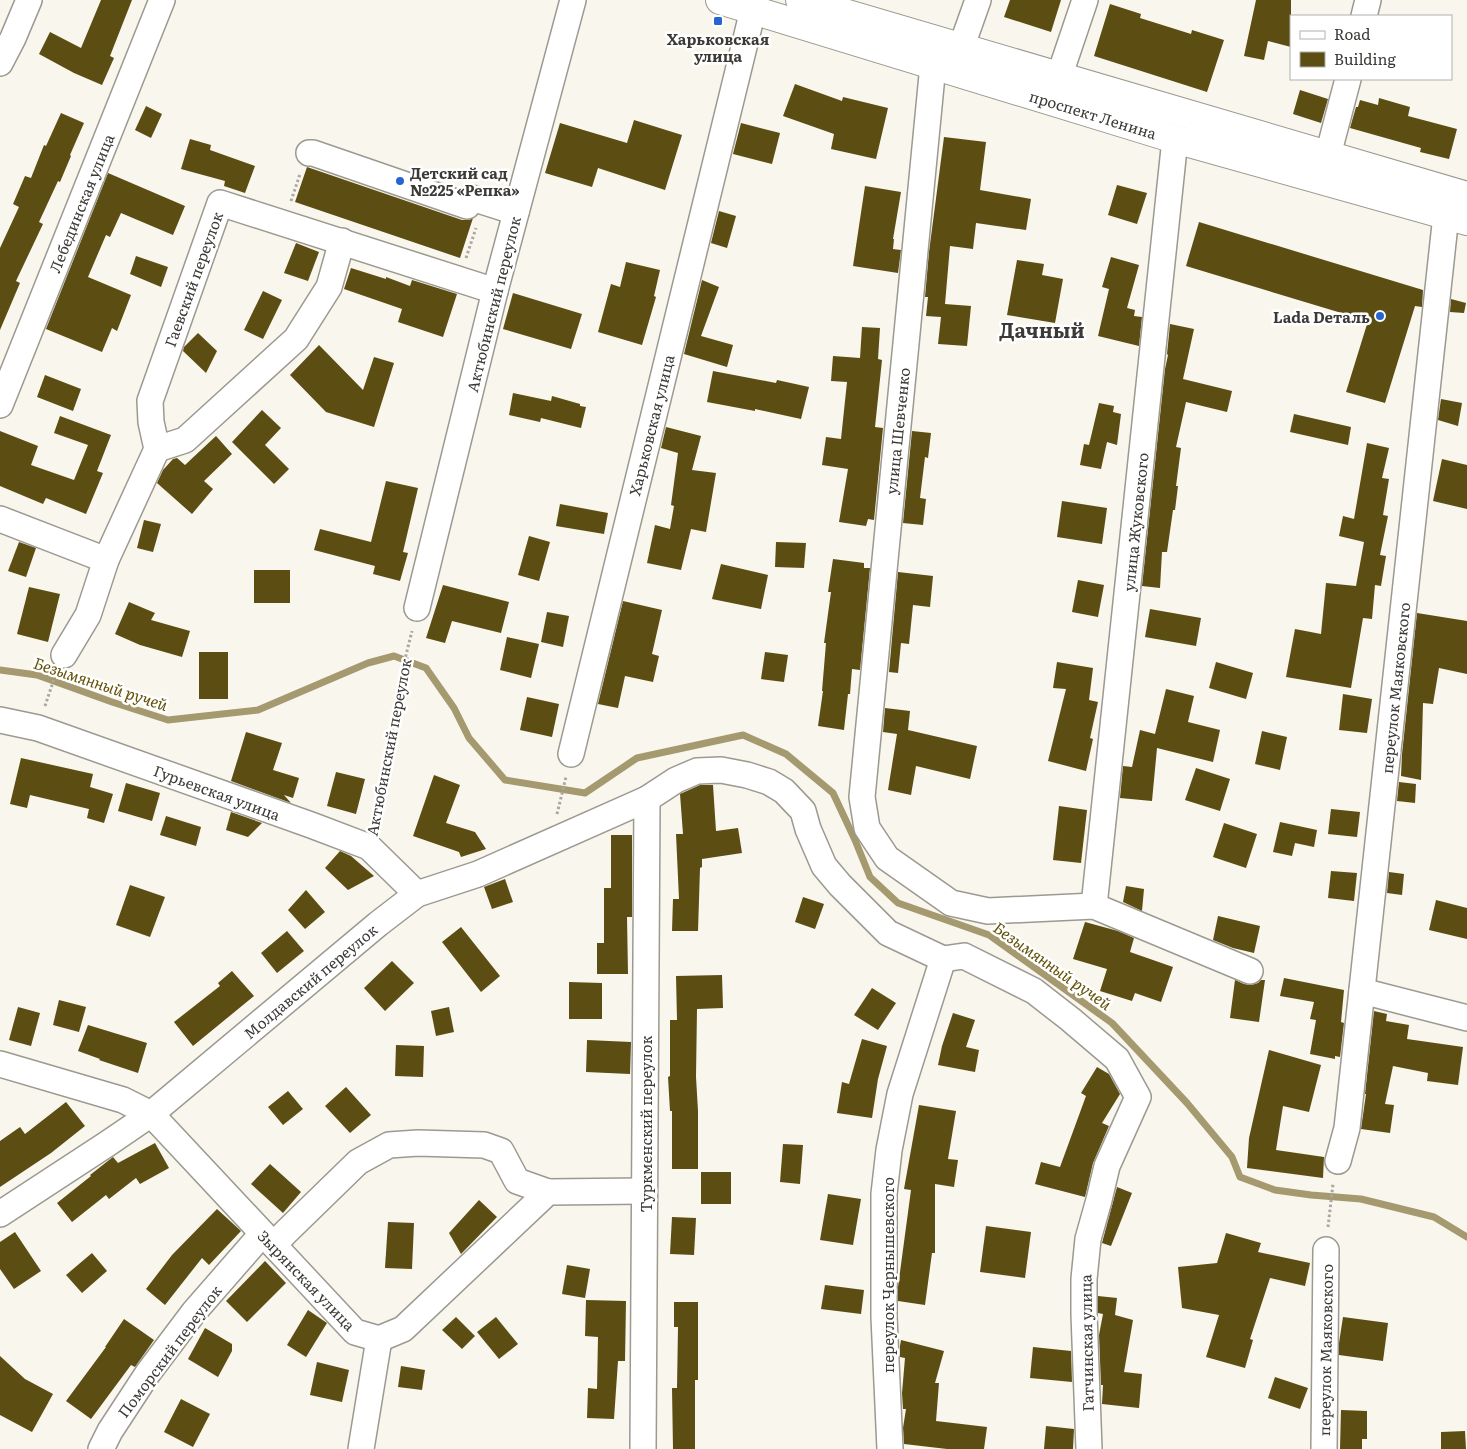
<svg xmlns="http://www.w3.org/2000/svg" width="1467" height="1449" font-family="Literata,serif">
<style>
.lines{fill:none;stroke-linecap:round;stroke-linejoin:round}
.stream{stroke:#a5996f;stroke-width:7}
.building{fill:#5c4d12}
.minor-casing{stroke:#9b9990;stroke-width:28}
.major-casing{stroke:#9b9990;stroke-width:30}
.path{stroke:#a9a7a0;stroke-width:3;stroke-dasharray:2.5 2.5;stroke-linecap:butt}
.minor{stroke:#fff;stroke-width:25}
.major{stroke:#fff;stroke-width:28}
.poi-dot{fill:#2664d1;stroke:#fff;stroke-width:2}
.labels{text-anchor:middle;dominant-baseline:central;stroke-width:5;stroke-linejoin:round;paint-order:stroke}
.poi-label{font-size:15px;font-weight:bold;fill:#3b3a36;stroke:#fff}
.street-label{font-size:15px;fill:#3b3a36;stroke:#fff}
.water-label{font-size:16px;font-style:italic;fill:#625108;stroke:#fff}
.district-label{font-size:20px;font-weight:bold;fill:#3b3a36;stroke:#fff}
</style>
<rect width="100%" height="100%" fill="#f9f6ed"/>
<g class="lines">
<polyline class="stream" points="0,670 37,675 112,702 168,720 258,710 368,663 394,656 426,668 454,708 469,738 505,780 585,793 637,758 743,735 786,754 833,793 855,840 870,877 898,903 989,935 1112,1023 1187,1103 1232,1157 1240,1177 1275,1190 1311,1195 1361,1199 1434,1217 1467,1237"/>
</g>
<g class="building">
<polygon points="101,0 132,0 110,56 114,58 102,85 74,73 39,54 50,32 81,48"/>
<polygon points="1010,0 1061,0 1051,32 1004,17"/>
<polygon points="1256,0 1291,0 1291,47 1268,41 1264,60 1244,56"/>
<polygon points="1110,4 1141,14 1140,18 1191,34 1192,30 1224,40 1207,92 1094,56"/>
<polygon points="795,84 842,101 843,97 888,108 876,159 831,149 834,134 783,116"/>
<polygon points="1300,90 1328,99 1321,123 1293,114"/>
<polygon points="1379,98 1410,107 1408,116 1457,129 1449,159 1420,152 1421,148 1350,128 1356,107 1358,107 1360,100 1378,105"/>
<polygon points="146,106 162,114 151,138 135,130"/>
<polygon points="61,113 84,123 70,155 71,156 60,182 58,181 39,222 43,224 16,281 20,283 0,330 0,248 19,207 13,204 25,176 31,178 44,145 46,146"/>
<polygon points="634,120 682,135 665,190 598,168 592,187 545,173 560,123 627,143"/>
<polygon points="741,123 780,133 772,164 733,154"/>
<polygon points="944,137 986,142 980,190 1031,199 1026,230 976,223 973,249 950,246 945,304 971,306 967,346 938,344 941,317 926,316 928,297 925,297 929,252"/>
<polygon points="190,139 211,145 210,150 255,166 245,193 224,186 225,181 181,169"/>
<polygon points="307,167 462,220 469,220 473,218 460,258 295,202"/>
<polygon points="108,173 185,206 173,235 121,213 110,237 106,235 88,277 131,295 117,331 112,328 102,352 46,329"/>
<polygon points="1117,185 1147,193 1137,224 1108,215"/>
<polygon points="865,186 901,192 893,239 894,239 893,249 901,250 898,273 853,266"/>
<polygon points="719,211 736,216 727,248 711,243"/>
<polygon points="1199,222 1423,290 1422,307 1415,306 1385,403 1346,392 1368,321 1186,266"/>
<polygon points="296,243 319,252 308,281 284,273"/>
<polygon points="136,256 168,267 161,287 130,274"/>
<polygon points="1111,257 1139,265 1127,308 1135,310 1134,316 1142,317 1139,346 1098,336 1109,289 1102,287"/>
<polygon points="1017,260 1044,264 1042,275 1063,279 1055,323 1007,315"/>
<polygon points="626,262 660,270 654,296 656,297 642,345 598,332 611,284 620,287"/>
<polygon points="351,268 386,279 386,277 410,286 412,280 457,294 443,337 398,322 402,309 344,289"/>
<polygon points="702,280 719,287 701,336 733,345 727,367 684,354"/>
<polygon points="263,291 282,300 263,339 244,330"/>
<polygon points="513,293 582,314 571,349 503,329"/>
<polygon points="1451,299 1466,303 1464,313 1450,312"/>
<polygon points="1170,324 1194,329 1183,379 1232,391 1227,412 1186,402 1176,447 1181,448 1176,486 1178,486 1175,510 1173,510 1167,552 1162,552 1160,588 1142,586 1165,369 1168,355 1167,354"/>
<polygon points="862,327 880,328 878,359 882,360 875,427 883,428 874,520 868,519 866,526 839,522 848,469 822,465 826,437 841,439 847,382 831,381 833,356 860,358"/>
<polygon points="198,333 217,351 206,373 183,351 184,347"/>
<polygon points="319,345 363,390 374,357 394,363 374,427 326,412 290,375"/>
<polygon points="713,371 776,383 777,380 809,387 801,419 755,409 755,411 707,402"/>
<polygon points="45,375 81,389 73,411 37,397"/>
<polygon points="513,393 551,401 552,396 580,404 580,406 586,407 581,428 541,418 540,422 509,415"/>
<polygon points="1441,399 1462,403 1458,426 1438,420"/>
<polygon points="1099,403 1114,406 1113,412 1121,414 1117,445 1107,442 1101,469 1080,465 1084,444 1089,445"/>
<polygon points="262,410 281,428 265,445 289,469 274,484 232,442"/>
<polygon points="1294,414 1351,427 1348,445 1290,432"/>
<polygon points="60,416 111,435 97,471 103,473 86,514 46,498 43,504 0,486 0,431 38,446 31,465 74,480 88,445 54,433"/>
<polygon points="666,427 701,436 692,470 716,473 706,532 691,529 681,570 647,563 655,525 670,529 674,506 671,505 678,453 661,448"/>
<polygon points="912,431 931,433 928,458 925,457 920,498 926,499 923,525 903,523"/>
<polygon points="216,436 232,454 204,481 213,489 192,514 157,483 163,470 173,459 177,458 185,465"/>
<polygon points="1367,443 1389,448 1382,478 1389,479 1383,515 1388,516 1380,555 1386,556 1381,586 1375,585 1372,619 1363,618 1351,688 1286,677 1295,629 1321,634 1326,583 1356,586 1364,542 1339,536 1343,516 1354,519"/>
<polygon points="1442,459 1467,465 1467,509 1433,501"/>
<polygon points="386,481 418,488 403,552 408,553 400,581 373,574 375,566 314,550 320,529 371,542"/>
<polygon points="1062,501 1107,508 1102,544 1057,537"/>
<polygon points="560,504 608,513 604,534 556,526"/>
<polygon points="144,520 161,524 153,552 137,548"/>
<polygon points="529,536 550,542 539,581 518,575"/>
<polygon points="19,542 36,548 26,577 8,571"/>
<polygon points="776,542 806,543 804,568 775,567"/>
<polygon points="833,559 864,563 864,568 870,568 860,670 852,669 850,694 848,694 844,730 818,726 823,691 822,691 826,643 824,643 831,592 828,592"/>
<polygon points="721,564 768,575 761,609 712,599"/>
<rect x="254" y="570" width="36" height="33"/>
<polygon points="898,572 933,576 930,607 913,605 909,644 901,643 898,673 889,672"/>
<polygon points="1078,580 1104,585 1098,617 1072,612"/>
<polygon points="443,585 509,602 501,633 452,621 445,643 426,638"/>
<polygon points="29,587 60,594 48,642 17,634"/>
<polygon points="623,601 662,610 652,654 659,656 653,682 625,676 618,708 598,704"/>
<polygon points="129,602 155,613 151,620 190,631 182,657 140,645 115,634"/>
<polygon points="1150,609 1201,618 1196,646 1145,637"/>
<polygon points="547,612 569,616 563,647 541,642"/>
<polygon points="1417,613 1467,621 1467,674 1439,668 1433,704 1423,703 1421,780 1401,776 1402,754"/>
<polygon points="507,637 539,644 531,678 500,670"/>
<rect x="199" y="652" width="29" height="47"/>
<polygon points="765,652 788,655 784,682 761,679"/>
<polygon points="1057,662 1093,668 1089,700 1098,702 1090,738 1093,739 1086,771 1048,761 1066,689 1053,688"/>
<polygon points="1216,662 1253,673 1246,699 1209,688"/>
<polygon points="1166,689 1194,696 1188,722 1220,730 1213,762 1157,748 1152,801 1120,798 1123,766 1132,767 1140,730 1155,734"/>
<polygon points="1343,694 1372,699 1367,733 1339,730"/>
<polygon points="527,697 559,704 552,737 520,730"/>
<polygon points="885,708 910,711 908,730 977,746 970,779 916,766 911,795 888,790 897,734 883,732"/>
<polygon points="1262,731 1287,737 1280,770 1255,764"/>
<polygon points="246,732 282,743 273,770 299,778 293,798 284,795 291,803 231,781"/>
<polygon points="21,758 93,774 90,787 113,794 104,823 87,818 89,809 30,795 27,808 10,804"/>
<polygon points="1196,768 1230,779 1220,811 1185,800"/>
<polygon points="336,772 365,779 356,814 327,806"/>
<polygon points="434,775 460,785 446,823 475,832 486,849 461,857 459,852 413,836"/>
<polygon points="1399,782 1416,784 1415,803 1397,801"/>
<polygon points="126,783 160,793 152,821 118,811"/>
<polygon points="700,785 713,785 716,831 738,828 742,853 702,859 702,867 700,868 698,931 672,931 673,899 679,899 676,834 683,834 680,794"/>
<polygon points="1059,806 1087,810 1081,863 1053,860"/>
<polygon points="1331,809 1360,812 1357,837 1328,834"/>
<polygon points="231,812 262,823 248,837 226,830"/>
<polygon points="166,816 201,827 196,846 160,835"/>
<polygon points="1280,822 1317,830 1314,847 1295,843 1292,856 1273,852"/>
<polygon points="1224,823 1257,834 1246,868 1213,857"/>
<polygon points="611,835 632,835 632,917 627,917 628,974 597,974 597,943 604,943 604,888 611,888"/>
<polygon points="340,851 351,856 374,876 348,890 325,868"/>
<polygon points="1331,871 1357,873 1354,901 1328,898"/>
<polygon points="1389,872 1404,874 1402,895 1387,893"/>
<polygon points="505,879 513,902 492,909 484,887"/>
<polygon points="130,885 165,897 150,937 116,925"/>
<polygon points="1126,886 1144,889 1142,911 1123,902"/>
<polygon points="306,890 325,912 305,929 288,910"/>
<polygon points="803,897 824,904 815,929 795,922"/>
<polygon points="1436,900 1467,908 1467,939 1429,930"/>
<polygon points="1218,916 1260,926 1254,953 1233,948 1213,940"/>
<polygon points="1085,922 1118,931 1134,938 1130,952 1173,967 1161,1002 1135,993 1132,1001 1100,991 1107,969 1073,959"/>
<polygon points="461,927 500,976 481,992 442,942"/>
<polygon points="287,931 304,951 277,973 261,953"/>
<polygon points="392,961 414,983 385,1011 364,988"/>
<polygon points="232,971 254,996 193,1046 174,1022 220,986 218,983"/>
<polygon points="722,975 723,1008 697,1009 696,1077 698,1111 698,1169 672,1169 672,1111 670,1111 668,1077 670,1076 670,1020 677,1020 676,976"/>
<polygon points="1284,978 1344,990 1341,1022 1344,1023 1340,1057 1335,1056 1335,1059 1310,1054 1316,1020 1310,1019 1314,1002 1280,996"/>
<polygon points="1235,980 1244,984 1251,985 1258,983 1261,980 1265,980 1259,1022 1230,1018"/>
<polygon points="569,982 602,983 602,1019 569,1019"/>
<polygon points="872,988 896,1003 878,1030 854,1015"/>
<polygon points="59,1000 86,1007 79,1032 53,1025"/>
<polygon points="18,1007 40,1013 31,1046 9,1040"/>
<polygon points="449,1007 454,1032 436,1036 431,1011"/>
<polygon points="1374,1011 1387,1014 1386,1021 1409,1025 1407,1039 1463,1047 1458,1085 1427,1081 1428,1073 1393,1066 1385,1104 1394,1105 1390,1133 1361,1129 1366,1094 1365,1094"/>
<polygon points="953,1013 975,1020 966,1047 979,1050 975,1072 938,1065 942,1046"/>
<polygon points="88,1025 147,1043 138,1073 99,1060 100,1059 78,1051"/>
<polygon points="862,1039 887,1046 878,1079 872,1118 837,1113 842,1082 849,1084"/>
<polygon points="587,1040 631,1042 630,1074 586,1072"/>
<polygon points="396,1045 424,1046 423,1077 395,1076"/>
<polygon points="1269,1050 1321,1065 1309,1112 1283,1106 1276,1150 1324,1157 1323,1178 1247,1168 1249,1138"/>
<polygon points="1097,1067 1109,1074 1120,1094 1102,1123 1109,1126 1093,1163 1085,1197 1035,1184 1041,1162 1060,1167 1086,1096 1081,1093"/>
<polygon points="346,1087 371,1115 350,1133 325,1106"/>
<polygon points="288,1091 303,1109 283,1125 268,1107"/>
<polygon points="66,1102 85,1126 51,1153 0,1187 0,1141 20,1127 25,1134"/>
<polygon points="919,1105 956,1111 948,1159 958,1160 954,1187 935,1184 935,1253 932,1253 925,1305 898,1301 898,1287 911,1190 904,1189"/>
<polygon points="155,1143 169,1168 140,1184 136,1178 109,1199 106,1195 72,1222 57,1203 91,1176 90,1175 113,1157 118,1163"/>
<polygon points="783,1144 803,1145 800,1184 780,1182"/>
<polygon points="270,1164 301,1192 283,1213 251,1184"/>
<rect x="701" y="1172" width="30" height="32"/>
<polygon points="1117,1187 1132,1193 1111,1246 1102,1243"/>
<polygon points="828,1194 861,1199 853,1245 820,1240"/>
<polygon points="479,1200 497,1217 461,1254 449,1233"/>
<polygon points="217,1209 241,1231 209,1265 202,1258 165,1305 146,1289 172,1255"/>
<polygon points="672,1217 696,1218 694,1255 670,1254"/>
<polygon points="388,1222 414,1223 412,1269 385,1268"/>
<polygon points="986,1226 1031,1232 1025,1278 980,1272"/>
<polygon points="15,1232 41,1271 14,1289 0,1269 0,1242"/>
<polygon points="1226,1233 1261,1243 1258,1252 1310,1263 1305,1286 1270,1278 1250,1339 1253,1340 1245,1368 1206,1357 1219,1315 1182,1308 1178,1267 1217,1263"/>
<polygon points="92,1253 107,1271 82,1293 66,1275"/>
<polygon points="265,1261 286,1283 247,1322 226,1301"/>
<polygon points="567,1265 590,1269 585,1298 562,1294"/>
<polygon points="825,1285 864,1290 861,1314 821,1309"/>
<polygon points="1098,1296 1117,1298 1115,1315 1133,1320 1124,1372 1142,1374 1139,1408 1102,1404 1103,1385 1101,1385 1099,1335 1103,1314 1098,1313"/>
<polygon points="586,1300 626,1301 625,1361 618,1361 614,1419 587,1418 588,1388 597,1389 598,1337 585,1336"/>
<polygon points="674,1302 698,1302 698,1380 695,1380 695,1449 673,1449 672,1388 677,1388 678,1327 674,1327"/>
<polygon points="308,1310 327,1323 306,1357 287,1345"/>
<polygon points="456,1317 475,1336 462,1349 442,1330"/>
<polygon points="496,1317 518,1344 499,1359 477,1332"/>
<polygon points="1343,1317 1388,1323 1383,1361 1339,1355 1339,1343"/>
<polygon points="124,1319 154,1340 135,1367 131,1365 91,1419 66,1401 106,1347 105,1347"/>
<polygon points="205,1328 232,1344 232,1351 218,1377 188,1359"/>
<polygon points="901,1340 944,1351 935,1383 939,1383 936,1421 987,1427 984,1449 947,1449 904,1444 903,1428 906,1409 903,1409 902,1393 905,1358 900,1357 900,1346"/>
<polygon points="1033,1347 1071,1351 1072,1382 1030,1378"/>
<polygon points="0,1356 25,1379 53,1394 32,1432 0,1415"/>
<polygon points="317,1362 349,1370 342,1402 310,1395"/>
<polygon points="401,1366 425,1370 422,1390 398,1387"/>
<polygon points="1275,1377 1308,1388 1300,1409 1268,1398"/>
<polygon points="181,1399 210,1414 193,1447 164,1432"/>
<polygon points="1341,1410 1367,1411 1367,1439 1362,1439 1362,1449 1340,1449"/>
<polygon points="1046,1426 1074,1429 1073,1449 1044,1449"/>
<polygon points="1465,1431 1466,1449 1441,1449 1441,1432"/>
</g>
<g class="lines">
<defs>
<g id="minor">
<polyline points="1364,16 1368,0"/>
<polyline points="961,48 978,0"/>
<polyline points="0,63 13,38 29,0"/>
<polyline points="933,65 862,797 867,828 887,858 951,903 988,911 1094,906 1250,971"/>
<polyline points="1059,77 1085,0"/>
<polyline points="309,153 313,153 467,206 470,198 472,198 516,212"/>
<polyline points="1328,155 1348,79"/>
<polyline points="0,405 162,0"/>
<polyline points="157,449 185,440 296,339 329,287 342,241"/>
<polyline points="0,519 106,560"/>
<polyline points="417,608 495,291 573,0"/>
<polyline points="64,655 88,615 106,560 157,449 151,422 150,401 220,203 495,291"/>
<polyline points="0,720 38,728 311,825 369,847 417,894"/>
<polyline points="571,754 753,10"/>
<polyline points="1094,906 1175,139"/>
<polyline points="1362,991 1467,1018"/>
<polyline points="0,1064 123,1100 151,1114 355,1332 379,1339 403,1329 548,1192 644,1191"/>
<polyline points="1338,1161 1347,1128 1446,215"/>
<polyline points="0,1214 107,1144 151,1114 378,924 417,894 478,874 647,799 676,780 697,771 721,770 747,775 769,782 784,791 803,811 808,829 824,866 840,885 888,933 943,959 964,956 1034,991 1070,1019 1117,1059 1138,1097 1107,1166 1099,1200 1088,1239 1084,1279 1084,1314 1089,1449"/>
<polyline points="274,1245 285,1233 358,1162 389,1145 418,1143 484,1145 501,1151 517,1181 548,1192"/>
<polyline points="101,1449 110,1431 148,1373 194,1312 262,1234"/>
<polyline points="361,1449 379,1339"/>
<polyline points="643,1449 647,799"/>
<polyline points="890,1449 884,1317 884,1194 889,1150 900,1094 943,959"/>
<polyline points="1324,1449 1326,1250"/>
</g>
<g id="major">
<polyline points="720,0 1175,139 1467,221"/>
<polyline points="800,0 1467,196"/>
</g>
</defs>
<use href="#minor" class="minor-casing"/>
<use href="#major" class="major-casing"/>
<g class="path">
<polyline points="291,201 300,174"/>
<polyline points="466,258 476,228"/>
<polyline points="45,706 55,676"/>
<polyline points="557,814 566,777"/>
<polyline points="375,824 402,671 412,631"/>
<polyline points="1328,1227 1333,1184"/>
</g>
<use href="#minor" class="minor"/>
<use href="#major" class="major"/>
</g>
<g class="poi-dot">
<rect x="713" y="16" width="10" height="10" rx="2.5"/>
<circle cx="400" cy="181" r="5"/>
<circle cx="1380" cy="316" r="5"/>
</g>
<g class="labels">
<g class="poi-label">
<text x="718" y="38">Харьковская<tspan x="718" dy="17">улица</tspan></text>
<text x="410" y="172" text-anchor="start">Детский сад<tspan x="410" dy="17">№225 «Репка»</tspan></text>
<text x="1370" y="316" text-anchor="end">Lada Dеталь</text>
</g>
<g class="street-label">
<text transform="translate(1093 114) rotate(17)">проспект Ленина</text>
<text transform="translate(81 203) rotate(-68)">Лебединская улица</text>
<text transform="translate(193 279) rotate(-70)">Гаевский переулок</text>
<text transform="translate(493 304) rotate(-76)">Актюбинский переулок</text>
<text transform="translate(651 425) rotate(-76)">Харьковская улица</text>
<text transform="translate(897 431) rotate(-84)">улица Шевченко</text>
<text transform="translate(1135 522) rotate(-84)">улица Жуковского</text>
<text transform="translate(1395 688) rotate(-84)">переулок Маяковского</text>
<text transform="translate(388 747) rotate(-79)">Актюбинский переулок</text>
<text transform="translate(217 792) rotate(20)">Гурьевская улица</text>
<text transform="translate(310 981) rotate(-40)">Молдавский переулок</text>
<text transform="translate(645 1124) rotate(-90)">Туркменский переулок</text>
<text transform="translate(887 1275) rotate(-90)">переулок Чернышевского</text>
<text transform="translate(307 1280) rotate(46)">Зырянская улица</text>
<text transform="translate(1086 1343) rotate(-91)">Гатчинская улица</text>
<text transform="translate(1325 1350) rotate(-89)">переулок Маяковского</text>
<text transform="translate(169 1351) rotate(-53)">Поморский переулок</text>
</g>
<g class="water-label">
<text transform="translate(101 683) rotate(18)">Безымянный ручей</text>
<text transform="translate(1053 965) rotate(35)">Безымянный ручей</text>
</g>
<g class="district-label">
<text x="1042" y="329">Дачный</text>
</g>
</g>
<rect x="1290" y="15" width="162" height="65" fill="#ffffff" stroke="#b1b0af"/>
<rect x="1300" y="31" width="25" height="8" fill="#ffffff" stroke="#b1b0af"/>
<text x="1334" y="40" font-size="15" fill="#3b3a36">Road</text>
<rect x="1300" y="52" width="25" height="15" fill="#5c4d12" stroke="#b1b0af"/>
<text x="1334" y="65" font-size="15" fill="#3b3a36">Building</text>
</svg>
